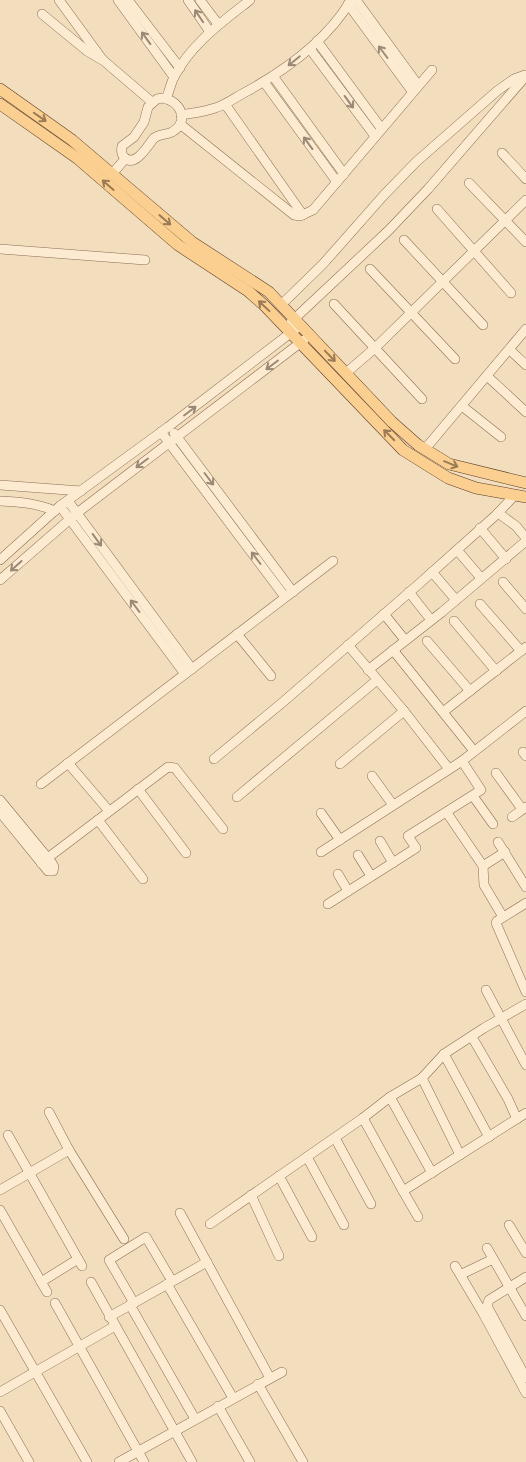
<svg xmlns="http://www.w3.org/2000/svg" width="526" height="1462" font-family="'Playfair Display',serif">
<style>
.lines{fill:none;stroke-linecap:round;stroke-linejoin:round}
.minor-casing{stroke:#8c6d54;stroke-width:10}
.major-casing{stroke:#593b29;stroke-width:12}
.minor{stroke:#fcebd1;stroke-width:9}
.major{stroke:#facf90;stroke-width:11}
.oneway{stroke:#9b8976}
.oneway2{stroke:#9a7b56}
</style>
<rect width="100%" height="100%" fill="#f2ddbd"/>
<g class="lines">
<defs>
<g id="minor">
<polyline points="59,0 102,59"/>
<polyline points="118,0 174,77"/>
<polyline points="128,0 180,68"/>
<polyline points="188,0 210,32"/>
<polyline points="200,0 218,24"/>
<polyline points="356,0 418,85"/>
<polyline points="348,4 412,91"/>
<polyline points="42,14 87,51 104,61 152,102"/>
<polyline points="317,41 381,128"/>
<polyline points="310,49 375,136"/>
<polyline points="273,76 344,174"/>
<polyline points="264,82 337,182"/>
<path d="M 163,98 C 181,101 190,122 172,132 C 166,135 160,134 154,138 C 148,145 135,169 124,157 C 121,154 121,151 122,146 L 134,137 L 144,122 L 148,107 L 157,99 Z"/>
<path d="M 166,99 C 169,92 171,83 174,77 C 191,44 222,22 250,0"/>
<polyline points="225,104 303,215"/>
<path d="M 181,115 C 192,113 204,112 215,108 C 225,105 233,99 242,94 C 283,72 327,41 351,0"/>
<polyline points="180,124 294,215 300,216 313,210 432,70"/>
<polyline points="502,153 526,179"/>
<polyline points="112,174 125,159"/>
<polyline points="469,183 526,242"/>
<polyline points="437,209 511,293"/>
<polyline points="404,240 483,325"/>
<polyline points="0,249 145,260"/>
<polyline points="370,269 455,359"/>
<polyline points="334,304 422,399"/>
<polyline points="281,305 323,264 384,195 416,162 497,91 514,79 525,75"/>
<polyline points="291,322 389,230 428,189 526,76"/>
<polyline points="510,350 526,365"/>
<polyline points="346,373 375,348 526,200"/>
<polyline points="487,376 526,412"/>
<polyline points="462,406 501,437"/>
<polyline points="161,432 285,597"/>
<polyline points="174,433 293,592"/>
<polyline points="425,449 526,329"/>
<polyline points="0,485 81,491"/>
<path d="M 0,501 C 19,502 37,503 55,511"/>
<polyline points="68,501 192,669"/>
<polyline points="60,506 185,674"/>
<polyline points="498,513 516,526 526,538"/>
<polyline points="480,528 506,559"/>
<polyline points="457,550 481,578"/>
<polyline points="0,560 60,506 168,427 301,325"/>
<polyline points="432,572 456,600"/>
<polyline points="0,580 77,513 304,340"/>
<polyline points="503,582 526,609"/>
<polyline points="409,592 431,620"/>
<polyline points="480,604 521,651"/>
<polyline points="384,614 405,640"/>
<polyline points="454,621 496,671"/>
<polyline points="237,634 271,676"/>
<polyline points="427,641 470,691"/>
<polyline points="348,645 404,711 449,769"/>
<polyline points="393,650 474,751"/>
<polyline points="368,670 442,612 526,541"/>
<polyline points="443,712 526,647"/>
<polyline points="523,752 526,756"/>
<polyline points="214,759 283,702 420,583 496,515 515,495"/>
<polyline points="68,763 109,811"/>
<polyline points="340,764 404,711"/>
<polyline points="496,773 522,809"/>
<polyline points="372,776 393,805"/>
<polyline points="41,784 333,561"/>
<polyline points="138,789 186,853"/>
<polyline points="473,796 493,824"/>
<polyline points="237,797 377,680"/>
<polyline points="0,800 52,863 54,867 53,871 48,871 0,812"/>
<polyline points="321,813 340,840"/>
<polyline points="447,813 483,866 484,885 503,917"/>
<polyline points="512,817 526,807"/>
<polyline points="98,820 143,879"/>
<polyline points="380,841 393,863"/>
<polyline points="498,842 526,887"/>
<polyline points="321,852 462,761 526,711"/>
<polyline points="358,855 371,876"/>
<polyline points="41,863 168,767 175,768 223,829"/>
<polyline points="483,866 505,852"/>
<polyline points="338,874 348,891"/>
<polyline points="526,903 497,921 496,923 526,992"/>
<polyline points="328,904 416,848 408,836 481,790 462,761"/>
<polyline points="486,990 526,1065"/>
<polyline points="472,1037 508,1099 517,1119"/>
<polyline points="444,1054 489,1137"/>
<polyline points="422,1078 460,1155"/>
<polyline points="390,1097 432,1173"/>
<polyline points="49,1112 69,1150 124,1239"/>
<polyline points="363,1118 403,1191"/>
<polyline points="8,1135 82,1266"/>
<polyline points="335,1138 371,1204"/>
<polyline points="307,1157 344,1225"/>
<polyline points="279,1176 312,1237"/>
<polyline points="0,1190 69,1150"/>
<polyline points="251,1195 279,1256"/>
<polyline points="0,1210 47,1292"/>
<polyline points="180,1213 270,1378"/>
<polyline points="418,1217 403,1191 526,1113"/>
<polyline points="210,1224 363,1118 390,1097 422,1078 444,1054 484,1028 526,1004"/>
<polyline points="509,1225 526,1253"/>
<polyline points="487,1248 526,1316"/>
<polyline points="455,1266 484,1315 526,1393"/>
<polyline points="464,1273 493,1259"/>
<polyline points="526,1277 489,1300 487,1306 526,1378"/>
<polyline points="41,1282 78,1259"/>
<polyline points="91,1282 192,1462"/>
<polyline points="167,1284 233,1398"/>
<polyline points="55,1303 144,1462"/>
<polyline points="134,1303 109,1260 146,1237 172,1281"/>
<polyline points="130,1305 195,1419"/>
<polyline points="0,1310 87,1462"/>
<polyline points="109,1317 207,1262"/>
<polyline points="258,1384 303,1462"/>
<polyline points="0,1392 115,1326"/>
<polyline points="218,1406 250,1462"/>
<polyline points="0,1411 29,1462"/>
<polyline points="119,1462 282,1372"/>
</g>
<g id="major">
<polyline points="0,89 72,140 192,242 269,292 392,422 418,445 449,464 526,483"/>
<polyline points="0,104 77,158 178,245 248,291 265,306 403,450 448,478 476,488 526,497"/>
</g>
</defs>
<use href="#minor" class="minor-casing"/>
<use href="#major" class="major-casing"/>
<use href="#minor" class="minor"/>
<use href="#major" class="major"/>
</g>
<defs><path id="oneway-shaft" d="M-6 0H5M1.5-3L5.5 0L1.5 3" fill="none" stroke-width="1.6" stroke-linecap="round" stroke-linejoin="round" transform="scale(1.25)"/></defs>
<g class="oneway">
<use href="#oneway-shaft" transform="translate(199 16) rotate(-124)"/>
<use href="#oneway-shaft" transform="translate(146 38) rotate(-126)"/>
<use href="#oneway-shaft" transform="translate(383 52) rotate(-127)"/>
<use href="#oneway-shaft" transform="translate(294 61) rotate(141)"/>
<use href="#oneway-shaft" transform="translate(349 102) rotate(54)"/>
<use href="#oneway-shaft" transform="translate(308 143) rotate(-126)"/>
<use href="#oneway-shaft" transform="translate(272 365) rotate(143)"/>
<use href="#oneway-shaft" transform="translate(190 411) rotate(-37)"/>
<use href="#oneway-shaft" transform="translate(142 463) rotate(143)"/>
<use href="#oneway-shaft" transform="translate(209 479) rotate(53)"/>
<use href="#oneway-shaft" transform="translate(97 540) rotate(54)"/>
<use href="#oneway-shaft" transform="translate(256 558) rotate(-127)"/>
<use href="#oneway-shaft" transform="translate(16 566) rotate(138)"/>
<use href="#oneway-shaft" transform="translate(135 606) rotate(-127)"/>
</g>
<g class="oneway2">
<use href="#oneway-shaft" transform="translate(40 117) rotate(35)"/>
<use href="#oneway-shaft" transform="translate(108 185) rotate(-139)"/>
<use href="#oneway-shaft" transform="translate(165 220) rotate(41)"/>
<use href="#oneway-shaft" transform="translate(264 306) rotate(-137)"/>
<use href="#oneway-shaft" transform="translate(330 356) rotate(46)"/>
<use href="#oneway-shaft" transform="translate(389 435) rotate(-135)"/>
<use href="#oneway-shaft" transform="translate(451 464) rotate(22)"/>
</g>
</svg>
